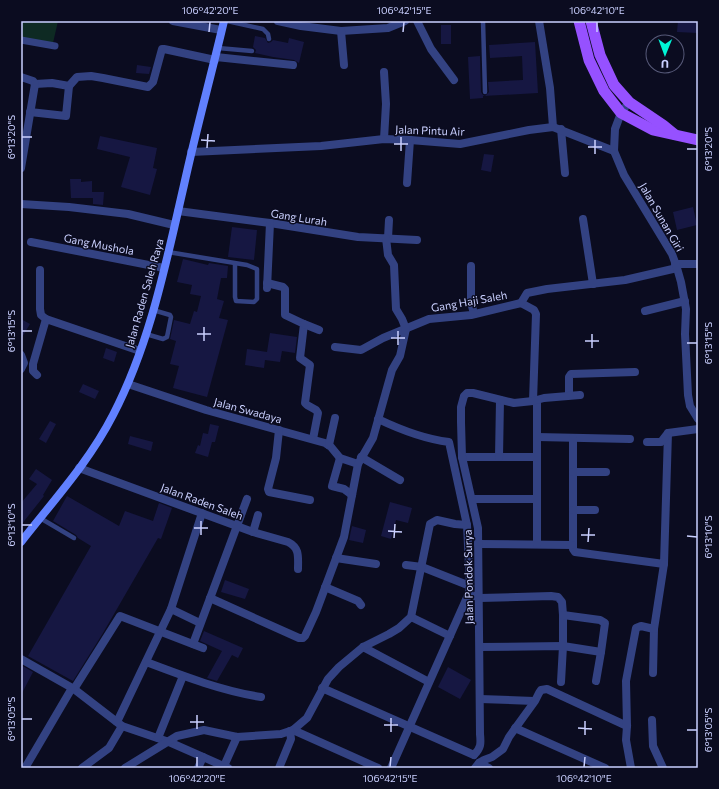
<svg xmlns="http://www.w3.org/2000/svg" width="719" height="789" font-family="Commissioner,sans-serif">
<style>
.green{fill:#0e2a23}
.building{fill:#161742}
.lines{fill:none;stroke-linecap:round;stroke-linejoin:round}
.service{stroke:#334282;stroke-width:4.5}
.pedestrian{stroke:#334282;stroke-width:7}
.minor{stroke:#334282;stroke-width:8}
.tertiary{stroke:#334282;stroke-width:8}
.secondary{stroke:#6181ff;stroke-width:8}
.primary{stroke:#9651ff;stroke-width:11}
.ticks{fill:none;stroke:#cad0ff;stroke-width:1.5}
.labels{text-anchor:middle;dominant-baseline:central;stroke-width:3;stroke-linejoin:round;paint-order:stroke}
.street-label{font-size:11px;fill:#cad0ff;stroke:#0b0c20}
.neatline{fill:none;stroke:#cad0ff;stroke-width:1.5}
.ticks-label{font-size:10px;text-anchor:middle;fill:#cad0ff}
</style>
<rect width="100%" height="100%" fill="#0b0c20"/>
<polygon class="green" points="21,21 58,21 53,43 21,38"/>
<g class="building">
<polygon points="678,21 698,21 698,33 677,32"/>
<rect x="441" y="25" width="10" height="19"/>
<polygon points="255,36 265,38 268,43 271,42 273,40 288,43 289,38 304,42 299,63 294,60 273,57 255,53 256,50 253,47"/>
<polygon points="535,42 538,93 483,96 483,98 470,99 468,57 480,56 481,92 483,95 485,96 489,92 488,82 523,80 522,56 490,58 489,45"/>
<polygon points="137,65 151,67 149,74 136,73"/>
<polygon points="100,136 157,148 153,168 157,169 150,195 121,187 130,157 97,149"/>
<polygon points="484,154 494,155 491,172 481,170"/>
<polygon points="70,179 81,179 81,182 92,181 92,192 104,192 103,205 93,204 93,198 71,198"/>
<polygon points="693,207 697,225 677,230 673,212"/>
<polygon points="232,227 257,230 254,260 228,257"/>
<polygon points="183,259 208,265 209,263 228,266 227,278 221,278 217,299 224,301 219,318 228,320 207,397 173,388 179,366 170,364 176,341 170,339 174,320 190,324 194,311 197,312 201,296 190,294 192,285 177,282"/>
<polygon points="21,319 30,324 21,339"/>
<polygon points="270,333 297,337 295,353 282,351 280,362 265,360 264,368 245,365 247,349 267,352"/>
<polygon points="106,348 117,352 114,362 103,358"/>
<polygon points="83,384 99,391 95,399 79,392"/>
<polygon points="50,421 56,424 46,443 39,439"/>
<polygon points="210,424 219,426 215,442 212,442 208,457 195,453 198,445 200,446 203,433 208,434"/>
<polygon points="130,436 153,442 151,451 128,444"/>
<polygon points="36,469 52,480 43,495 44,496 21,525 21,503 37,484 29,479"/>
<polygon points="67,496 119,526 125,511 153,521 159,503 172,508 161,539 158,538 103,633 73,681 28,656 91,546 78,538 76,535 53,521"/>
<polygon points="390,502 412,508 408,523 396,520 391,539 381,536"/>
<polygon points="352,526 366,530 363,543 349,540"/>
<polygon points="225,580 249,589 245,599 221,592"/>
<polygon points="204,631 243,648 238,658 232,655 217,681 207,678 222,651 200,641"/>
<polygon points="21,665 33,672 21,695"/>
<polygon points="448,667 471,680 460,699 438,687"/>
</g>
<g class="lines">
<g class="service">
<polyline points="227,21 263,29 268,34 269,39"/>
<polyline points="483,21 485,92"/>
<polyline points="218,48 252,51"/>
<polyline points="168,252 247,265 257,269 257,299 254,302 236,301 235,297 235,263"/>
<polyline points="146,334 163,339 167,337 171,317 170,315 153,310"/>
<polyline points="40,518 74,538"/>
</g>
<polyline class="pedestrian" points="21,40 55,46"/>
<g class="minor">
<polyline points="173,21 221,30"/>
<polyline points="278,21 301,26 341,31 388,28 405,21"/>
<polyline points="417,21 431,49 454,80"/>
<polyline points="539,21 550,88 553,127"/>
<polyline points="341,31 344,65"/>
<polyline points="216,57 293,65"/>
<polyline points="21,77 33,81 35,84"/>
<polyline points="35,84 52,83 69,86 77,77 91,76 103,78 148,87 153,82 162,49 164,49 215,60"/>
<polyline points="30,112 66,116 69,86"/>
<polyline points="561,129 565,173"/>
<polyline points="384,139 386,104 384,72"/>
<polyline points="191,152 321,146 384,139 410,140 460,144 529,130 553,127 614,151"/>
<polyline points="21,168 35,84"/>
<polyline points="407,183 410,140"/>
<polyline points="21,204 69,207 128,214 174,225"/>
<polyline points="178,211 270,223 358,237 417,240"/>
<polyline points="583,219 593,284"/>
<polyline points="388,238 389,220"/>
<polyline points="31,242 164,268"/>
<polyline points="675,264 698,264"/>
<polyline points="471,266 471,302 474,314"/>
<polyline points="40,270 40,309 41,315 46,319"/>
<polyline points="267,283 283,287 285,289 285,315 304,324 300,358 310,365 305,403 307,405 316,410 318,413 313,439"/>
<polyline points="267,288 270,223"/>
<polyline points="521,303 534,310 536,314 533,401"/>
<polyline points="645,311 685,301"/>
<polyline points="304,324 319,330"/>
<polyline points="335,347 361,350 383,338 429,319 471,315 521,303 527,293 547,289 625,280 677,268"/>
<polyline points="21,355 24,363 21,369"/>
<polyline points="37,375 33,371 33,364 46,319 140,351"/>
<polyline points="128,384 206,410 325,443 331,447 340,458 358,464"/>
<polyline points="569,395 569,377 571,374 635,372"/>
<path d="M 378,419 C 401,430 424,439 449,442 L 467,525"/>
<polyline points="279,430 276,458 268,489 269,492 310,500"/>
<polyline points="537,437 630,439"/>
<polyline points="573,438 573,549 575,552 664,564 668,433"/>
<polyline points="647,442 661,442 668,433 698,429"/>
<polyline points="329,445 335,418"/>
<polyline points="361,457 400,480"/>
<polyline points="462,457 537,457"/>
<polyline points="499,457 500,400"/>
<polyline points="340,458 332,486 344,489 352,495"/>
<path d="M 79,468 L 253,532 L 288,542 C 300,548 298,557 298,569"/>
<polyline points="573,472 606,472"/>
<polyline points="472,499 537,499"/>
<polyline points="573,510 595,510"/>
<polyline points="253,532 258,515"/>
<polyline points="478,544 572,545"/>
<polyline points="537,544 537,400"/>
<polyline points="336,558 376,564"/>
<polyline points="406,565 422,567 470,586"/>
<polyline points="325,587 358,601 361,605"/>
<polyline points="475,596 480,598 551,596 558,597 562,602 563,615 563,646 561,682"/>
<polyline points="210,598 299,638 303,638 305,636 316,612 344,537 358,464 373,438 392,370 400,356 406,329 402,319 396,309 394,265 388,255 386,238"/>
<polyline points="171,609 200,623"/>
<polyline points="563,615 600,620 605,623 601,652 596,681"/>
<polyline points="411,617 450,636"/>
<polyline points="193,644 247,499"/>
<polyline points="363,647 429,682"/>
<polyline points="480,647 563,646 601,652"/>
<polyline points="21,659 74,689 122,726 169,742 228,768"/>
<path d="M 146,662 C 183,676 222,691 261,697"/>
<polyline points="653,673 654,629 664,564"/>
<polyline points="322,688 474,755"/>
<polyline points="74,689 120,616 203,648"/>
<polyline points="480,699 534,701"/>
<polyline points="652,720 653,746 663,768"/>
<polyline points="117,722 171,609 202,513"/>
<polyline points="515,728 605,768"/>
<polyline points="293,730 378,768"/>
<polyline points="158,738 183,676"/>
<path d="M 474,755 C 481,748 481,744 480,734 L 478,528 L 462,457 L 461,422 L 461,407 L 464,396 L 467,393 L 473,393 L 514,403 L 533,401 L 544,398 L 580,395"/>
<polyline points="479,763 489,768"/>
<polyline points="224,766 237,737"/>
<polyline points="25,768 72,688"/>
<polyline points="82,768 109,748 122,726"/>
<polyline points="125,768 177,736 204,730 237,737 281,734 293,730 307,718 328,679 339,667 363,647 389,634 399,628 411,617 430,524 437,520 455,524 467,525 470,586 469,593 391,768"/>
<polyline points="198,768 203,757"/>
<polyline points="279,768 291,739 290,731"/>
<polyline points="475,768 479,763 484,760 492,757 503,749 509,737 535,701 539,693 541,690 547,689 627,726"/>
<polyline points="631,768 626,740 627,726 626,681 636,628 641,626 654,629"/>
</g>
<polyline class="tertiary" points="629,102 621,113 615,129 614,151 624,175 672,254 677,268 681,282 686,309 685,334 688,395 690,406 698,419"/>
<path class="secondary" d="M 21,542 C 53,501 89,462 113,415 C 150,344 166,263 184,185 C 196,130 211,76 224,21"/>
<g class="primary">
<polyline points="579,21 589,60 604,91 621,113 653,130 698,140"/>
<polyline points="591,21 600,55 614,85 629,102 663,125 674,134"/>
</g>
</g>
<path class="ticks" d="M 209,32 L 210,22M 403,32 L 404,22M 597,32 L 597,22M 22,137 L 32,137M 201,140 L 215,141M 394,144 L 408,144M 588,147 L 602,147M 207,148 L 208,134M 687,149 L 697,149M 401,151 L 401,137M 595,154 L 595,140M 22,331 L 32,331M 197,334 L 211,334M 391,338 L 405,338M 204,341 L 204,327M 585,341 L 599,341M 687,343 L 697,343M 398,345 L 398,331M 592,348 L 592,334M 22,525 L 32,525M 194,528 L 208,528M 388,531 L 402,532M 201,535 L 201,521M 581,535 L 595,535M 687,536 L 697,537M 394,538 L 395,524M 588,542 L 589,528M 22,719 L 32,719M 190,722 L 204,722M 384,725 L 398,725M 578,728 L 592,729M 197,729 L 197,715M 687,730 L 697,730M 391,732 L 391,718M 585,735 L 585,721M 197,767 L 197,757M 390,767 L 391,757M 584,767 L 585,757"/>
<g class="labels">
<g class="street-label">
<text transform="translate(430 130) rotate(2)">Jalan Pintu Air</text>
<text transform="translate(299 217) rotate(9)">Gang Lurah</text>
<text transform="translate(662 217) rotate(60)">Jalan Sunan Giri</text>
<text transform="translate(99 244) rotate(11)">Gang Mushola</text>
<text transform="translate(144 293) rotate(-74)">Jalan Raden Saleh Raya</text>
<text transform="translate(469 301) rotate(-10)">Gang Haji Saleh</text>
<text transform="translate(248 410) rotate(15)">Jalan Swadaya</text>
<text transform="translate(202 501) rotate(20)">Jalan Raden Saleh</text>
<text transform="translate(468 577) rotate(-91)">Jalan Pondok Surya</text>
</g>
</g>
<rect width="719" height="789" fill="none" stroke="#0b0c20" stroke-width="44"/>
<g transform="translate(665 54) rotate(181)"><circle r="19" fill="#0b0c20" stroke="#575a79"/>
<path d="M0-3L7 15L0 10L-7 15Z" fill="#00f5d6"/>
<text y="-6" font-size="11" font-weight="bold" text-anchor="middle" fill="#cad0ff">U</text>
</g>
<rect x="22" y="22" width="675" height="745" class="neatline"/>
<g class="ticks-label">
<text x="210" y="14">106°42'20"E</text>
<text x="404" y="14">106°42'15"E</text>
<text x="597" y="14">106°42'10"E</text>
<text transform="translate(11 137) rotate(-90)" y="4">6°13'20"S</text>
<text transform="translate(708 149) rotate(-90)" y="4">6°13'20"S</text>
<text transform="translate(11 331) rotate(-90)" y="4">6°13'15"S</text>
<text transform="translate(708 343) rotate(-90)" y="4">6°13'15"S</text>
<text transform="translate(11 525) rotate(-90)" y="4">6°13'10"S</text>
<text transform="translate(708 537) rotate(-90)" y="4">6°13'10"S</text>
<text transform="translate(11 719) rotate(-90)" y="4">6°13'05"S</text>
<text transform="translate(708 730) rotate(-90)" y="4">6°13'05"S</text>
<text x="197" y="782">106°42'20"E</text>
<text x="390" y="782">106°42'15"E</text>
<text x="584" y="782">106°42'10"E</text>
</g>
</svg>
